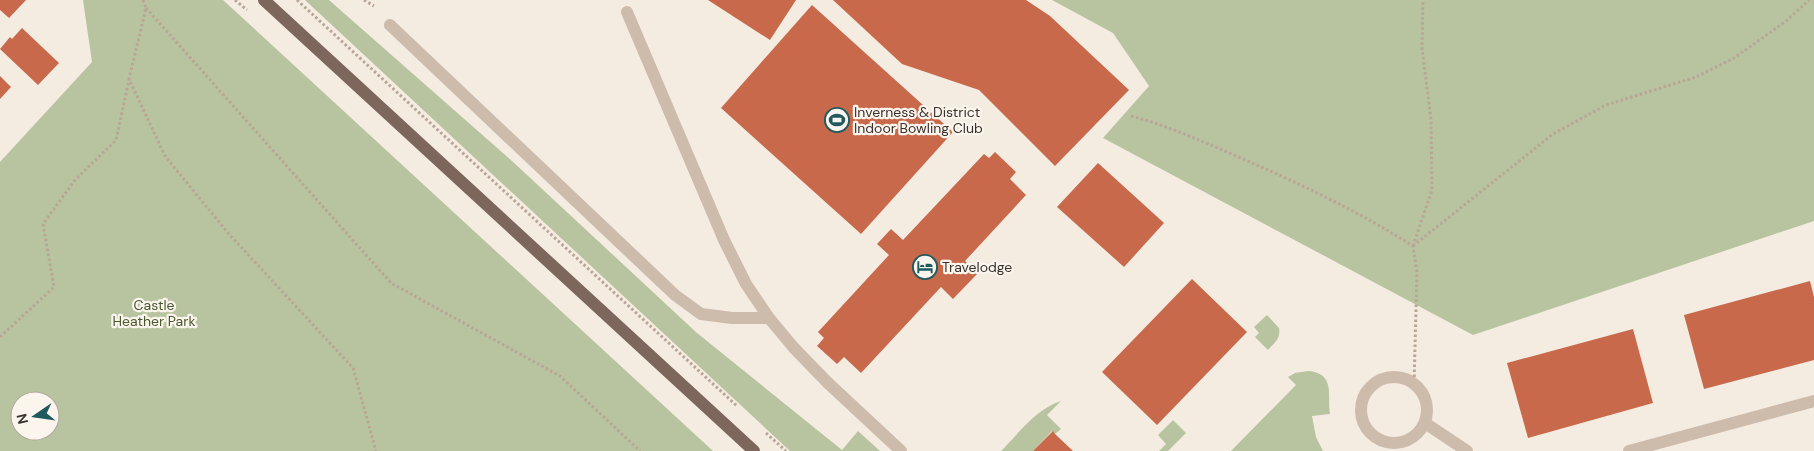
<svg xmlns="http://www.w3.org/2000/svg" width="1814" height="451" font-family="'DM Sans',sans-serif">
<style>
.green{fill:#b8c4a0;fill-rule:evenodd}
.building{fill:#c8694b}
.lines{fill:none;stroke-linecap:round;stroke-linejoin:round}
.path{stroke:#b9a596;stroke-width:3;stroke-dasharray:2.5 2.5;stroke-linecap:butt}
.lane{stroke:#cdbbac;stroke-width:12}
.street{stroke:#cdbbac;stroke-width:12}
.primary{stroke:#7d675c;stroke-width:12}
.labels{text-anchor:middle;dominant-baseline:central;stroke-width:4.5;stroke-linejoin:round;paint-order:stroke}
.poi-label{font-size:14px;fill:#3b302b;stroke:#fbf5ee;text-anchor:start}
.park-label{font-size:14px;fill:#4a5a2e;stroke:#fbf5ee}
</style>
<rect width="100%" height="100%" fill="#f4ebe1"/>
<g class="green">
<path d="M 83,0 L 223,0 L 713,451 L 0,451 L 0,162 L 92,62 ZM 20,401 L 50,401 L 50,431 L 20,431 Z"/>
<polygon points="305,0 329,0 512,161 697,333 842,450 858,431 880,451 790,451"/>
<polygon points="1052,0 1814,0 1814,221 1473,335 1103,138 1149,86 1113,33"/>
<path d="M 1267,315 L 1279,328 C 1281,338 1275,342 1268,350 L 1255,337 L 1259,333 L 1254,327 Z"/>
<path d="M 1308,371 C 1336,373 1327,396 1330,414 L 1312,416 L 1316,437 L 1323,451 L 1231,451 L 1296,385 L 1288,377 L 1295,373 Z"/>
<path d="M 1061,401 L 1047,415 L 1061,429 L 1055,434 L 1052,431 L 1033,451 L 1001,451 C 1019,433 1036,409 1061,401 Z"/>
<polygon points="1173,420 1186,433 1168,451 1159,451 1166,444 1158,435"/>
</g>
<g class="building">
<polygon points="0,0 26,0 9,18 0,10"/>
<polygon points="708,0 796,0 770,40"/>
<polygon points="833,0 1026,0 1050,16 1129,90 1055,166 979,90 902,64"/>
<polygon points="812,5 953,132 861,234 721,108"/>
<polygon points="22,28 59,63 38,85 0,49 10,37 12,39"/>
<polygon points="0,76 11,87 0,99"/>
<polygon points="995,152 1016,172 1010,179 1026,195 965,261 978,273 953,299 941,287 861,373 844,357 837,364 817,346 824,338 818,332 889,255 877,244 891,229 903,240 984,154 989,158"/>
<polygon points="1098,163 1164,223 1124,267 1057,207"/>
<polygon points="1192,279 1247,332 1157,425 1102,372"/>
<polygon points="1810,281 1814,297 1814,360 1704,389 1684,315"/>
<polygon points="1633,329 1653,403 1528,438 1507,363"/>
<polygon points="1053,431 1055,434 1073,451 1033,451"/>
</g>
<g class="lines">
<g class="path">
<polyline points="143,0 146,8 129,79 165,156 228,233 353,368 376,451"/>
<polyline points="235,0 247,10"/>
<polyline points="297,0 737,406"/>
<polyline points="364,0 374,6"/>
<polyline points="146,8 391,283 560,376 640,451"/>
<path d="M 1131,116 C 1169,126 1203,142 1239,157 C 1298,183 1358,211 1413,246 L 1417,273 L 1414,384"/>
<polyline points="1413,246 1553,134 1606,105 1696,77 1734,58 1785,22 1809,0"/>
<polyline points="1413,246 1432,190 1431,119 1422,48 1423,0"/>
<polyline points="0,337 54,287 43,224 75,180 116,140 129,80"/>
<polyline points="766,433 786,451"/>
</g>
<g class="lane">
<polyline points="627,12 724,240 746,284 769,318 794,348 828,383"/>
<polyline points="390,25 675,295 701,314 732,318 769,318"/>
<polyline points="1425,423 1467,451"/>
<polyline points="1629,451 1814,401"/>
</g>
<g class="street">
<circle cx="1394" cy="410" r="33"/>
<polyline points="828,383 901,451"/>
</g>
<polyline class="primary" points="264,0 754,451"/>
</g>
<defs>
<symbol id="stadium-ring" viewBox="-11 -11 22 22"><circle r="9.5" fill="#fbf5ee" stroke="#1f5a5e" stroke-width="1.5"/><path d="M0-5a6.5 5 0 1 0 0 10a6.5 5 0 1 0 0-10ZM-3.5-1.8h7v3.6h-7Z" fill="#1f5a5e"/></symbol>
<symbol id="hotel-ring" viewBox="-11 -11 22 22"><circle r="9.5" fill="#fbf5ee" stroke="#1f5a5e" stroke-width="1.5"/><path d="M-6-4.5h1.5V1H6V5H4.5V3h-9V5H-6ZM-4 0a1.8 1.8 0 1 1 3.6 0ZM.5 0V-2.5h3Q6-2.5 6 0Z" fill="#1f5a5e"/></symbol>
</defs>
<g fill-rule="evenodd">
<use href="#stadium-ring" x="823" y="106" width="28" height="28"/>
<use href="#hotel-ring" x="911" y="253" width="28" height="28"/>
</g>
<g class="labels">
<g class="poi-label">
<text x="854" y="112">Inverness &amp; District<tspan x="854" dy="16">Indoor Bowling Club</tspan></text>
<text x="942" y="267">Travelodge</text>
</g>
<g class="park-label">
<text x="154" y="305">Castle<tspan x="154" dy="16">Heather Park</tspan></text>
</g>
</g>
<g transform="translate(35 416) rotate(257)"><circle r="24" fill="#fbf5ee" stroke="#aea6a0"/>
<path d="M0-4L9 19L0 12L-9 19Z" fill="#1f5a5e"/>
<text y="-8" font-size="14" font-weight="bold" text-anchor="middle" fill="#3b302b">N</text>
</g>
</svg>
